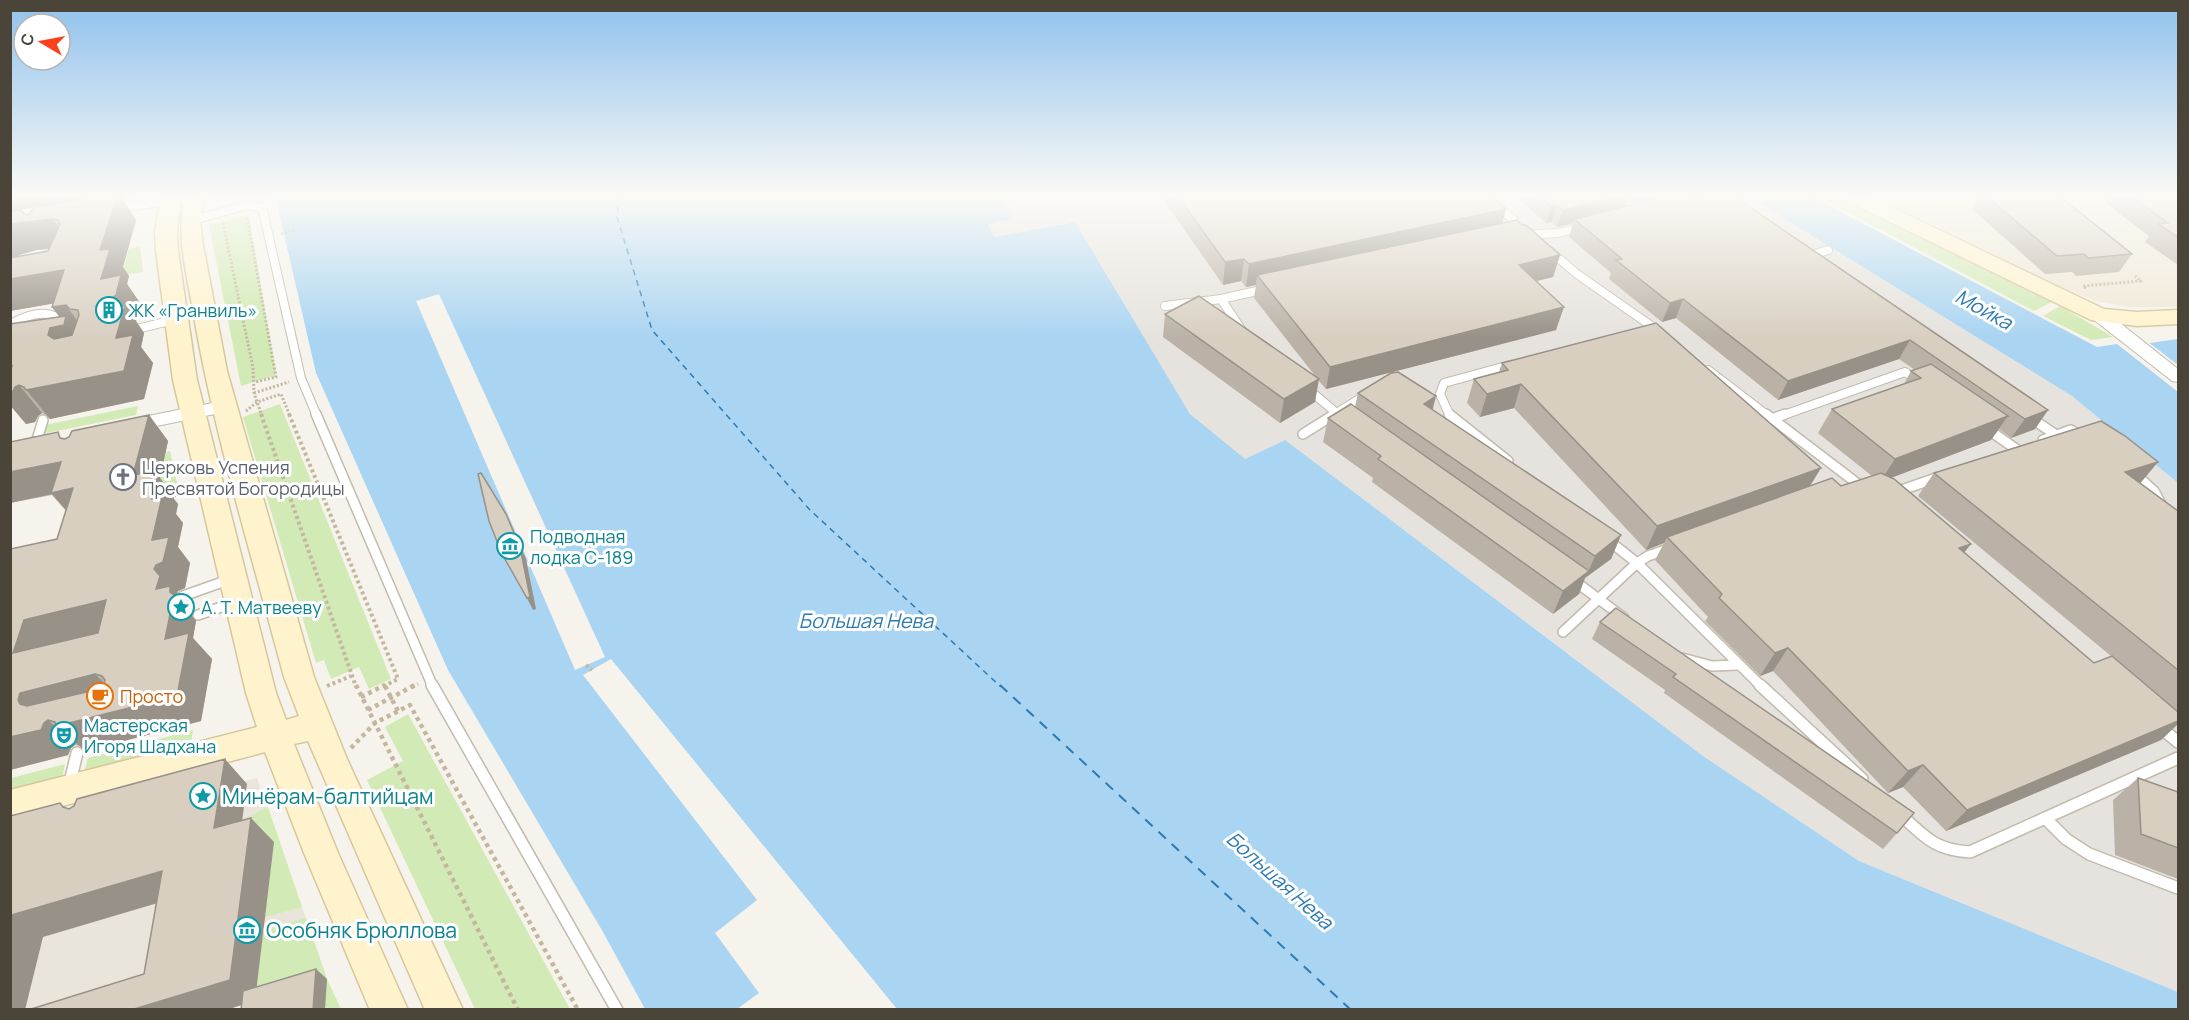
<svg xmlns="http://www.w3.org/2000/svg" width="2189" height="1020" font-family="Manrope,sans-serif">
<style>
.residential{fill:#eae5da}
.industrial{fill:#e6e2dd}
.education{fill:#efe8d6}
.green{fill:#d2eab5}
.water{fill:#a9d4f2}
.pier{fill:#f6f3ec}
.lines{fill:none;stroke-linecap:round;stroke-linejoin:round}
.ferry-far1{stroke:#2e7ab2;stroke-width:1.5;stroke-dasharray:6 5;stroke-linecap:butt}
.ferry{stroke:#2e7ab2;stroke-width:2;stroke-dasharray:10 8;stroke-linecap:butt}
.lane-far2-casing{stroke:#c2bbae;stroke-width:10}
.lane-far1-casing{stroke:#c2bbae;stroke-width:12}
.lane-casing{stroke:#c2bbae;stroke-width:14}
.street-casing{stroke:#c2bbae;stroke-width:2}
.secondary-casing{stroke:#d6c79b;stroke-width:3}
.path-far2{stroke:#c4b79f;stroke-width:3;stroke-dasharray:2 2;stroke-linecap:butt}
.path-far1{stroke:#c4b79f;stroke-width:4;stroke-dasharray:3 3;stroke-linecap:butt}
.path{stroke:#c4b79f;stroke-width:4.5;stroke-dasharray:4 4;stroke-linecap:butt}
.lane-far2{stroke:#fff;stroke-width:8}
.lane-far1{stroke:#fff;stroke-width:9}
.lane{stroke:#fff;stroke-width:11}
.street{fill:#fff;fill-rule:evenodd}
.secondary{fill:#fff3cd;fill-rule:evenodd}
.wall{fill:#bab2a6;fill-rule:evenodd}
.shaded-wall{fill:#979187}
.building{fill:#d8cfc1;stroke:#979187;stroke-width:1.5;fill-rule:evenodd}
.labels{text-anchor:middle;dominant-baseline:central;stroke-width:6;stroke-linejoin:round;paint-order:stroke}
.culture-label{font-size:18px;fill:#0d838f;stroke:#fff;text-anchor:start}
.worship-label{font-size:18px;fill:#5b616d;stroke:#fff;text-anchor:start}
.food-label{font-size:18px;fill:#c56008;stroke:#fff;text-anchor:start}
.water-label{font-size:20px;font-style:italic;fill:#2e7ab2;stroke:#fff}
.near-culture-label{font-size:21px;fill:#0d838f;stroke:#fff;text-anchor:start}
</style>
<rect width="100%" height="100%" fill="#f6f3ec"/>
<polygon class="residential" points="257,778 327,979 226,1009 11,1010 25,841"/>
<polygon class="industrial" points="1046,195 1746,195 2072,396 2178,483 2178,992 1859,861 1703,756 1285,440 1245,460 1190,414 1075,222 994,237 988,224 1012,219 1003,203"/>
<polygon class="education" points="1870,195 2094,195 2117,213 2178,208 2178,307 2128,307 2096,301 2070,291"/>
<g class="green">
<polygon points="1822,195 1835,195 2052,302 2034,311 1819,197"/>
<polygon points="249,215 276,375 241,386 209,225"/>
<polygon points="140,247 143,272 122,275 129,249"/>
<polygon points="2060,306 2113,337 2091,340 2043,316"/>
<polygon points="280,404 391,679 369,689 359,667 331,679 324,660 316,663 243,417"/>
<polygon points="138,406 136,415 42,434 45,425"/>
<polygon points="170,451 178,488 167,494 155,497 166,452"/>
<polygon points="408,714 570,1009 475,1009 367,780 403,761 385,727"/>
<polygon points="193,730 191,744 84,772 88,758"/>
<polygon points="65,764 62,779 11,792 11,778"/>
<polygon points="268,807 302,907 265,917 238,852 242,820"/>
<polygon points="306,918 327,979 341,1009 255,1001 263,931"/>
</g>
<g class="water">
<polygon points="275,195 1046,195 1003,203 1012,219 988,224 994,237 1075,222 1190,414 1245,459 1285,440 1703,756 1859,861 2178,992 2178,1009 645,1009 603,932 448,670 316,373"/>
<polygon points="1746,195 1809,195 2097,347 2117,344 2122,347 2178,339 2178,483 2072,396"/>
</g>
<g class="pier">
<polygon points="439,294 605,657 575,670 416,301"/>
<polygon points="2147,341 2178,365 2178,392 2117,344"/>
<polygon points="611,659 897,1009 737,1009 759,993 715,933 757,900 583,675"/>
</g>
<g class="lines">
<polyline class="ferry-far1" points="619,195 617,217 652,330 809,509 1001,687"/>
<polyline class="ferry" points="1000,685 1351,1010"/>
<defs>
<g id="lane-far2">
<polyline points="1486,195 1523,229"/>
<polyline points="1681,202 1710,195"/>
<polyline points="190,221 247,205 262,207 301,378 317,416"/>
<polyline points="1526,235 1558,233 1581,227"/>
<polyline points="1550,251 1577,274 1660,332"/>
<polyline points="1806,257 1828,250"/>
<polyline points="1221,299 1241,329"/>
<polyline points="1165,306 1221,299 1266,289"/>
<path d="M 10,324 C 26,316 42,309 59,318 L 58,326"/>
<polyline points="133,330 177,319"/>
<polyline points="1708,370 1768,416"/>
<polyline points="1307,388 1340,416"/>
<polyline points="1332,416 1366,395"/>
<polyline points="1450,416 1440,394 1444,383 1510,365"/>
<polyline points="1781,416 1905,372 1918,381"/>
</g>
<g id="lane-far1">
<polyline points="316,414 433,687"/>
<polyline points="1338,414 1345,420"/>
<polyline points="1449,414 1508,461"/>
<polyline points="1766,414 1862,487"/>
<polyline points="2031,418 2056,435"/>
<polyline points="1772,419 1785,414"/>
<polyline points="1986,428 2016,449"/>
<polyline points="1303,434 1335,414"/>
<polyline points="2043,440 2071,430 2082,437"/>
<polyline points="35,446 43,420"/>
<polyline points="2133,472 2154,491 2161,504"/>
<polyline points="1896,492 1939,477"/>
<polyline points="1608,540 1637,563 1762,687"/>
<polyline points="1572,579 1624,618"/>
<polyline points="183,596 231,579"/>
<polyline points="198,615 236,602"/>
<polyline points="1563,632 1637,563 1648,556 1671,548"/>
<polyline points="1682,658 1712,666 1738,665"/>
</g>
<g id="lane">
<polyline points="432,685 617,1010"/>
<polyline points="1760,685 1862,779"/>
<polyline points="2160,727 2178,742"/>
<polyline points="69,786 77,753"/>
<path d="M 1899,813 C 1924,836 1934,850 1970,852 L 2178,758"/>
<polyline points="2045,818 2066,839 2089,854 2178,888"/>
</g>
<g id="street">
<polygon points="175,195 202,196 195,200 103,215 96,211 103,207"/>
<polygon points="2099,310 2105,311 2178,369 2178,382 2172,381 2093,319 2091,315 2093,311"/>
<polygon points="223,401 229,403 232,407 229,411 128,432 122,430 119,426 122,422 128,420"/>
</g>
<g id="secondary">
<path d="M 161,195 L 181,195 L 177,232 L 178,251 L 197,380 L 276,693 L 286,720 L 299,716 L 284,677 C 252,556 214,435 193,311 C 186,270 176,237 185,195 L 205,195 L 200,221 L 203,245 L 227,371 L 314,677 L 347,759 L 463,1010 L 425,1010 L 308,741 L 294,744 L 338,853 L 408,1010 L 370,1010 L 304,853 L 265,752 L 10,820 L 10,790 L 257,727 L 246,693 L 173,380 L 156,251 L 155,232 Z"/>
<polygon points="1840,195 1866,195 2104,309 2137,312 2178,310 2178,324 2137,326 2091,320 1843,199"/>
</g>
</defs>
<use href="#lane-far2" class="lane-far2-casing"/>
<use href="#lane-far1" class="lane-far1-casing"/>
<use href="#lane" class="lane-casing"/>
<use href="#street" class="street-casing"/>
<use href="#secondary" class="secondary-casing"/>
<g class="path-far2">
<polyline points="247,218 276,377 255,382"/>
<polyline points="223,223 253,368 254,393 262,416"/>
<polyline points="281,234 295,230"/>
<polyline points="2086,288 2083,286 2141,281 2135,276"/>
<polyline points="254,393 289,382"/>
<polyline points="246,411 257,402 281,394 290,416"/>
</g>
<g class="path-far1">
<polyline points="261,414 356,687"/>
<polyline points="289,414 398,679 382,687"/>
<polyline points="169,498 186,489"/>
<polyline points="586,665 592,670"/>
<polyline points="327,686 351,676"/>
<polyline points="412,687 418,684"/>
</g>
<g class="path">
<polyline points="356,685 518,1010"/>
<polyline points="385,686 398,711"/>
<polyline points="361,697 385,685"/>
<polyline points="368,710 415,685"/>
<polyline points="351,748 375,723 410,705 578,1010"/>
</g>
<use href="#lane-far2" class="lane-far2"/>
<use href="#lane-far1" class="lane-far1"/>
<use href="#lane" class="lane"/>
<use href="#street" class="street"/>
<use href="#secondary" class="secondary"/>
</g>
<g class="wall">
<path d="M 10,195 L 120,195 L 136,220 L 123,267 L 129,276 L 127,284 L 140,303 L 136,321 L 144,333 L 141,347 L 153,363 L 144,399 L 50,419 L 46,415 L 42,413 L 38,416 L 35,422 L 26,424 L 10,405 L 10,324 L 60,317 L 52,307 L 54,303 L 10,311 L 10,211 L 21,210 L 25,214 L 28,215 L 35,207 L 63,203 L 10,211 ZM 49,249 L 48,251 L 20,256 L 19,255 L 37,250 Z"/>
<polygon points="1160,195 1491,195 1502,224 1522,225 1560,255 1553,277 1536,281 1556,330 1326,389 1318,380 1315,402 1280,423 1163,337 1165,314 1316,377 1254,298 1256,285 1246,287 1241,281 1223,285"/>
<path d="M 1514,195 L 1666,195 L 1665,196 L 1693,200 L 2048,410 L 2035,429 L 2011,438 L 1999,429 L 1991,440 L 1891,478 L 1964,552 L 2094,663 L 2111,656 L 1918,496 L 1934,473 L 2158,462 L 2140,483 L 2178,511 L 2178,724 L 2161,740 L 1946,831 L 1903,787 L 1888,793 L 1773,671 L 1760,676 L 1705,621 L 1708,617 L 1655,560 L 1664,543 L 1646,550 L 1514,408 L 1480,417 L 1467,403 L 1474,379 L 1499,372 L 1502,363 L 1810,486 L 1841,486 L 1872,476 L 1818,433 L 1832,409 L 1904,384 L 1911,371 L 1915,370 L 1899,359 L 1778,400 L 1676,318 L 1662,322 L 1609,279 L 1611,273 L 1569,237 L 1573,223 L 1557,227 L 1551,222 L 1546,223 ZM 1627,198 L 1634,204 L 1624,206 Z"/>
<polygon points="1980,195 2058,195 2132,254 2119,272 2076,276 2072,272 2045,274 1972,209"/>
<polygon points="2109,195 2178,195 2178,265 2145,242 2149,236 2104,202"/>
<polygon points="1358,393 1433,410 1621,535 1611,559 1585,578 1579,594 1553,614 1372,482 1373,478 1323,442 1328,418 1355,407"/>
<polygon points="149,415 168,441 160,478 174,497 174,499 178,504 176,514 183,523 178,547 190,563 185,588 178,591 177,594 192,612 192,616 196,621 193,638 212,659 201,721 85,751 80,746 75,745 71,748 68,755 10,770 10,549 57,539 66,511 52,495 10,503 10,442 63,438 65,439"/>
<polygon points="1616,608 1897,833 1883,849 1664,693 1665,690 1592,639 1600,622"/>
<polygon points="2138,778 2178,792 2178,879 2115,855 2113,800"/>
</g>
<g class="shaded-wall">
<polygon points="10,195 110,195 10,211"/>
<polygon points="118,195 120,195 136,220 123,267 129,276 127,284 140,303 136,321 144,333 141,347 153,363 144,399 50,419 24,387 19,385 42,413 38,416 35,422 26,424 10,405 10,367 116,338 101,279 100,250"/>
<polygon points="1624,195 1629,195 1623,211 1574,219 1573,223 1557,227 1563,210"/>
<polygon points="1642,195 1666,195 1663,200 1637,207"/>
<polygon points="1557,205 1551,222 1546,223 1551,206"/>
<polygon points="1506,209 1500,232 1257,275 1256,285 1246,287 1249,264"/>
<polygon points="53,219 72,246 37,250 19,255 27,266 10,277 10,224"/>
<polygon points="1560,255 1553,277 1512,287 1519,265"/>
<polygon points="1244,259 1241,281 1223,285 1225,262"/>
<polygon points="64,270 85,298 10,311 10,279"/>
<polygon points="1683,299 1676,318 1662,322 1670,303"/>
<polygon points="66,305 86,333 72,356 48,335 50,328 64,323 52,307"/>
<polygon points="1564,307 1556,330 1326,389 1330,367"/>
<polygon points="1910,340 1899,359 1778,400 1788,381"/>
<polygon points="1319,379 1315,402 1280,423 1284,399"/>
<polygon points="1521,384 1514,408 1480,417 1487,394"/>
<polygon points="1436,396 1430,420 1424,404"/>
<polygon points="2048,410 2035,429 2011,438 2025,419"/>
<polygon points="149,415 168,441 160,478 174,497 174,499 178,504 176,514 183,523 178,547 190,563 185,588 178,591 177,594 192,612 192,616 196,621 193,638 212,659 201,721 85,751 57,726 165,639 156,589 154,569 156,565 152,540 133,475"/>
<polygon points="2008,416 1991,440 1880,482 1895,459"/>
<polygon points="61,462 83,488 74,519 52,494 10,503 10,472"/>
<polygon points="2158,462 2138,486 2125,472"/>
<polygon points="1821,468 1807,491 1667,537 1664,543 1646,550 1657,526"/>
<polygon points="506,514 526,559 536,609 533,610 527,598"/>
<polygon points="1621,535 1611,559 1585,578 1579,594 1553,614 1563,591 1588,572 1595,556"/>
<polygon points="1971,544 1953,567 1959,548"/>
<polygon points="106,600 130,627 13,653 24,620"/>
<polygon points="1788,648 1773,671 1760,676 1775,653"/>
<polygon points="95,674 120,699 48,720 75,745 71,748 68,755 10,770 10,737 20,704 18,700 20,693"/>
<polygon points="2178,721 2178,724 2161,740 1946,831 1967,810"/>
<polygon points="225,759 247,784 238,852 214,828"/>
<polygon points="1923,765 1903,787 1888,793 1908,771"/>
<polygon points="251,818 274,842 255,1001 226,1010 131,1010"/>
<polygon points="162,871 188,894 43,937 25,1010 10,1010 10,919 12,915"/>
<polygon points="316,969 327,979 325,1010 313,1010"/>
</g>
<g class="building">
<polygon points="108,195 118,195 100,250 110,249 101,279 121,275 116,295 107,301 112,308 125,305 116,338 133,335 124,371 26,390 24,387 19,385 15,387 12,393 10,394 10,371 12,366 10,367 10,324 66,316 64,325 50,328 48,335 54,339 72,335 79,315 78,310 70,309 66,305 52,307 64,270 10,279 10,258 48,251 60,224 58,220 53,219 10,224 10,211 21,210 24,214 28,215 35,207"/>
<polygon points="1177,195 1491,195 1506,209 1249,264 1244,259 1225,262"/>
<polygon points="1538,195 1624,195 1563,210 1557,205 1551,206"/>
<polygon points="1672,195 1686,195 1693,200 1711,195 1732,195 2048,410 2025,419 1910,340 1788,381 1683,299 1670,303 1616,260 1622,259 1574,219"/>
<polygon points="1985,195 2058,195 2132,254 2088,258 2084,254 2057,256"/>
<polygon points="2130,195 2178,195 2178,237 2158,224 2168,223"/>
<polygon points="1517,220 1522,225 1526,225 1560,255 1519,265 1564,307 1330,367 1257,275"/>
<polygon points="1199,296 1319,379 1284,399 1165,314"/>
<polygon points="1656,323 1821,468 1657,526 1521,384 1487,394 1474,379 1508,370 1502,363"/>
<polygon points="1931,364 2008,416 1895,459 1832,409 1921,378 1911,371"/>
<polygon points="1398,372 1436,396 1424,404 1621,535 1595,556 1358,393 1391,373"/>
<polygon points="1351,404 1589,571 1563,591 1378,459 1381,456 1328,418"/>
<path d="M 149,415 L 133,475 L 154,471 L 152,479 L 157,478 L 152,499 L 162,497 L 152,540 L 169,537 L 163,562 L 156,565 L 154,569 L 160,576 L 156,589 L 170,586 L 170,592 L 174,595 L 165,639 L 189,633 L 177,696 L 57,726 L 55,722 L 48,720 L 44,723 L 41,730 L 10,737 L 10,549 L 57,539 L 73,488 L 51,493 L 61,462 L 10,472 L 10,442 L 58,432 L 60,438 L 65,439 L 69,437 L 72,431 ZM 106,600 L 98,633 L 13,653 L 24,620 ZM 95,674 L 102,676 L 105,680 L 103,687 L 99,689 L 27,706 L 20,704 L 18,700 L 20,693 Z"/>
<polygon points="2101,421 2125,436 2158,462 2125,472 2178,511 2178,670 1934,473"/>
<polygon points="481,473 506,514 520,547 530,597 527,598 502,554 489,521 478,474"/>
<polygon points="1881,473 1894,479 1971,544 1959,548 2094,663 2112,656 2178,712 2178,721 1967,810 1923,765 1908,771 1788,648 1775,653 1719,598 1722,594 1667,537 1832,478 1841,486"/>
<polygon points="1616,608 1914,813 1897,833 1673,677 1676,674 1600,622"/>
<polygon points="225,759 214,828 251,818 230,980 131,1010 28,1010 144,974 162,871 12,915 10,919 10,816 60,803 63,807 69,809 74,806 77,799"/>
<polygon points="2138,778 2178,792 2178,848 2141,834"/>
<polygon points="316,969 313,1010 241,1010 243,991"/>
</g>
<linearGradient id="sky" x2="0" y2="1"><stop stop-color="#8fc1ec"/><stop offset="0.58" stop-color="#fbfaf6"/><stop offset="1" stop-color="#fbfaf6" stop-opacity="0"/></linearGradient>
<rect width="2189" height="338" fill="url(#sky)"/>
<defs>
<symbol id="building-ring" viewBox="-11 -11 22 22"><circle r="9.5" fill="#fff" stroke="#0f9aa8" stroke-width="1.5"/><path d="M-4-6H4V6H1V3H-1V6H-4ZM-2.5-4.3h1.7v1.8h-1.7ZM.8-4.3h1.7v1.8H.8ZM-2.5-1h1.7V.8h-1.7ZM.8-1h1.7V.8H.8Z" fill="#0f9aa8"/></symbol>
<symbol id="church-ring" viewBox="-11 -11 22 22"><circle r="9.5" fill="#fff" stroke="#6b7280" stroke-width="1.5"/><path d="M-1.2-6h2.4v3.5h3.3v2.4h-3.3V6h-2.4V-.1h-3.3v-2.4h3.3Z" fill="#6b7280"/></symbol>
<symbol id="museum-ring" viewBox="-11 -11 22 22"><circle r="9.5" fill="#fff" stroke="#0f9aa8" stroke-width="1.5"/><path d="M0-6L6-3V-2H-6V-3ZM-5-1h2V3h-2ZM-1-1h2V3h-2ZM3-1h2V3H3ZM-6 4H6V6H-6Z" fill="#0f9aa8"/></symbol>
<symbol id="sight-ring" viewBox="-11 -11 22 22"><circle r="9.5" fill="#fff" stroke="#0f9aa8" stroke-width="1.5"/><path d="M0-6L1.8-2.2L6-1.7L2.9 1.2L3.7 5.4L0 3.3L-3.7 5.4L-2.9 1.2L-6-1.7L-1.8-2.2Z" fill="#0f9aa8"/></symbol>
<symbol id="cafe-ring" viewBox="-11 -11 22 22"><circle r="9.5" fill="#fff" stroke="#e8710a" stroke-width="1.5"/><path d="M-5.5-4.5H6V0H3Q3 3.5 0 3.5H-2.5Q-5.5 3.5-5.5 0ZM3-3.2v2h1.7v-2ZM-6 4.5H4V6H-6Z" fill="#e8710a"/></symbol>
<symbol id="theatre-ring" viewBox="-11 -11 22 22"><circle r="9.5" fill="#fff" stroke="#0f9aa8" stroke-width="1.5"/><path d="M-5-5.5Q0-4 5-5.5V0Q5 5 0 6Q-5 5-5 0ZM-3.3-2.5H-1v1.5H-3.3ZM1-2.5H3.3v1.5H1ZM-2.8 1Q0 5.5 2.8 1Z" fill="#0f9aa8"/></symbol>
</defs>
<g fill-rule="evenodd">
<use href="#building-ring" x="94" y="295" width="30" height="30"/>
<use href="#church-ring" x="108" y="462" width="30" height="30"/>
<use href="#museum-ring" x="495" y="531" width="30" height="30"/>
<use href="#sight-ring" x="166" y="592" width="30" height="30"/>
<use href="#cafe-ring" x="85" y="681" width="30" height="30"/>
<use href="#theatre-ring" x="49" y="720" width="30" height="30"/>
<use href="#sight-ring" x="188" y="781" width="30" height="30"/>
<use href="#museum-ring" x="232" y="915" width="30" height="30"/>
</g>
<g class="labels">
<g class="culture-label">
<text x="128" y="310">ЖК «Гранвиль»</text>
<text x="530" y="536">Подводная<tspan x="530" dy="21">лодка С-189</tspan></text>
<text x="201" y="607">А. Т. Матвееву</text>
<text x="84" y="725">Мастерская<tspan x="84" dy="21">Игоря Шадхана</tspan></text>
</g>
<g class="worship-label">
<text x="142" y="467">Церковь Успения<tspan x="142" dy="21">Пресвятой Богородицы</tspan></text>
</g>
<g class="food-label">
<text x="120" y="696">Просто</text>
</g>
<g class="water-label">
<text transform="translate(1984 309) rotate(29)">Мойка</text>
<text x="866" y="620">Большая Нева</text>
<text transform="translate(1280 880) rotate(42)">Большая Нева</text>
</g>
<g class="near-culture-label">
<text x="222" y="796">Минёрам-балтийцам</text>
<text x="266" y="930">Особняк Брюллова</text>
</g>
</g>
<rect width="2189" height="1020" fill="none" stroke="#4b4439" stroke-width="24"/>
<g transform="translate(42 42) rotate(280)"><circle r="28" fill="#ffffff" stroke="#b7b4b0" stroke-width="1.5"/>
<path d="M0-4.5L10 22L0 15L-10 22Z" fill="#fc3f1d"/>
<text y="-9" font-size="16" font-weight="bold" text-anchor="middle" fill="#4b4439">С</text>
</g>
</svg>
